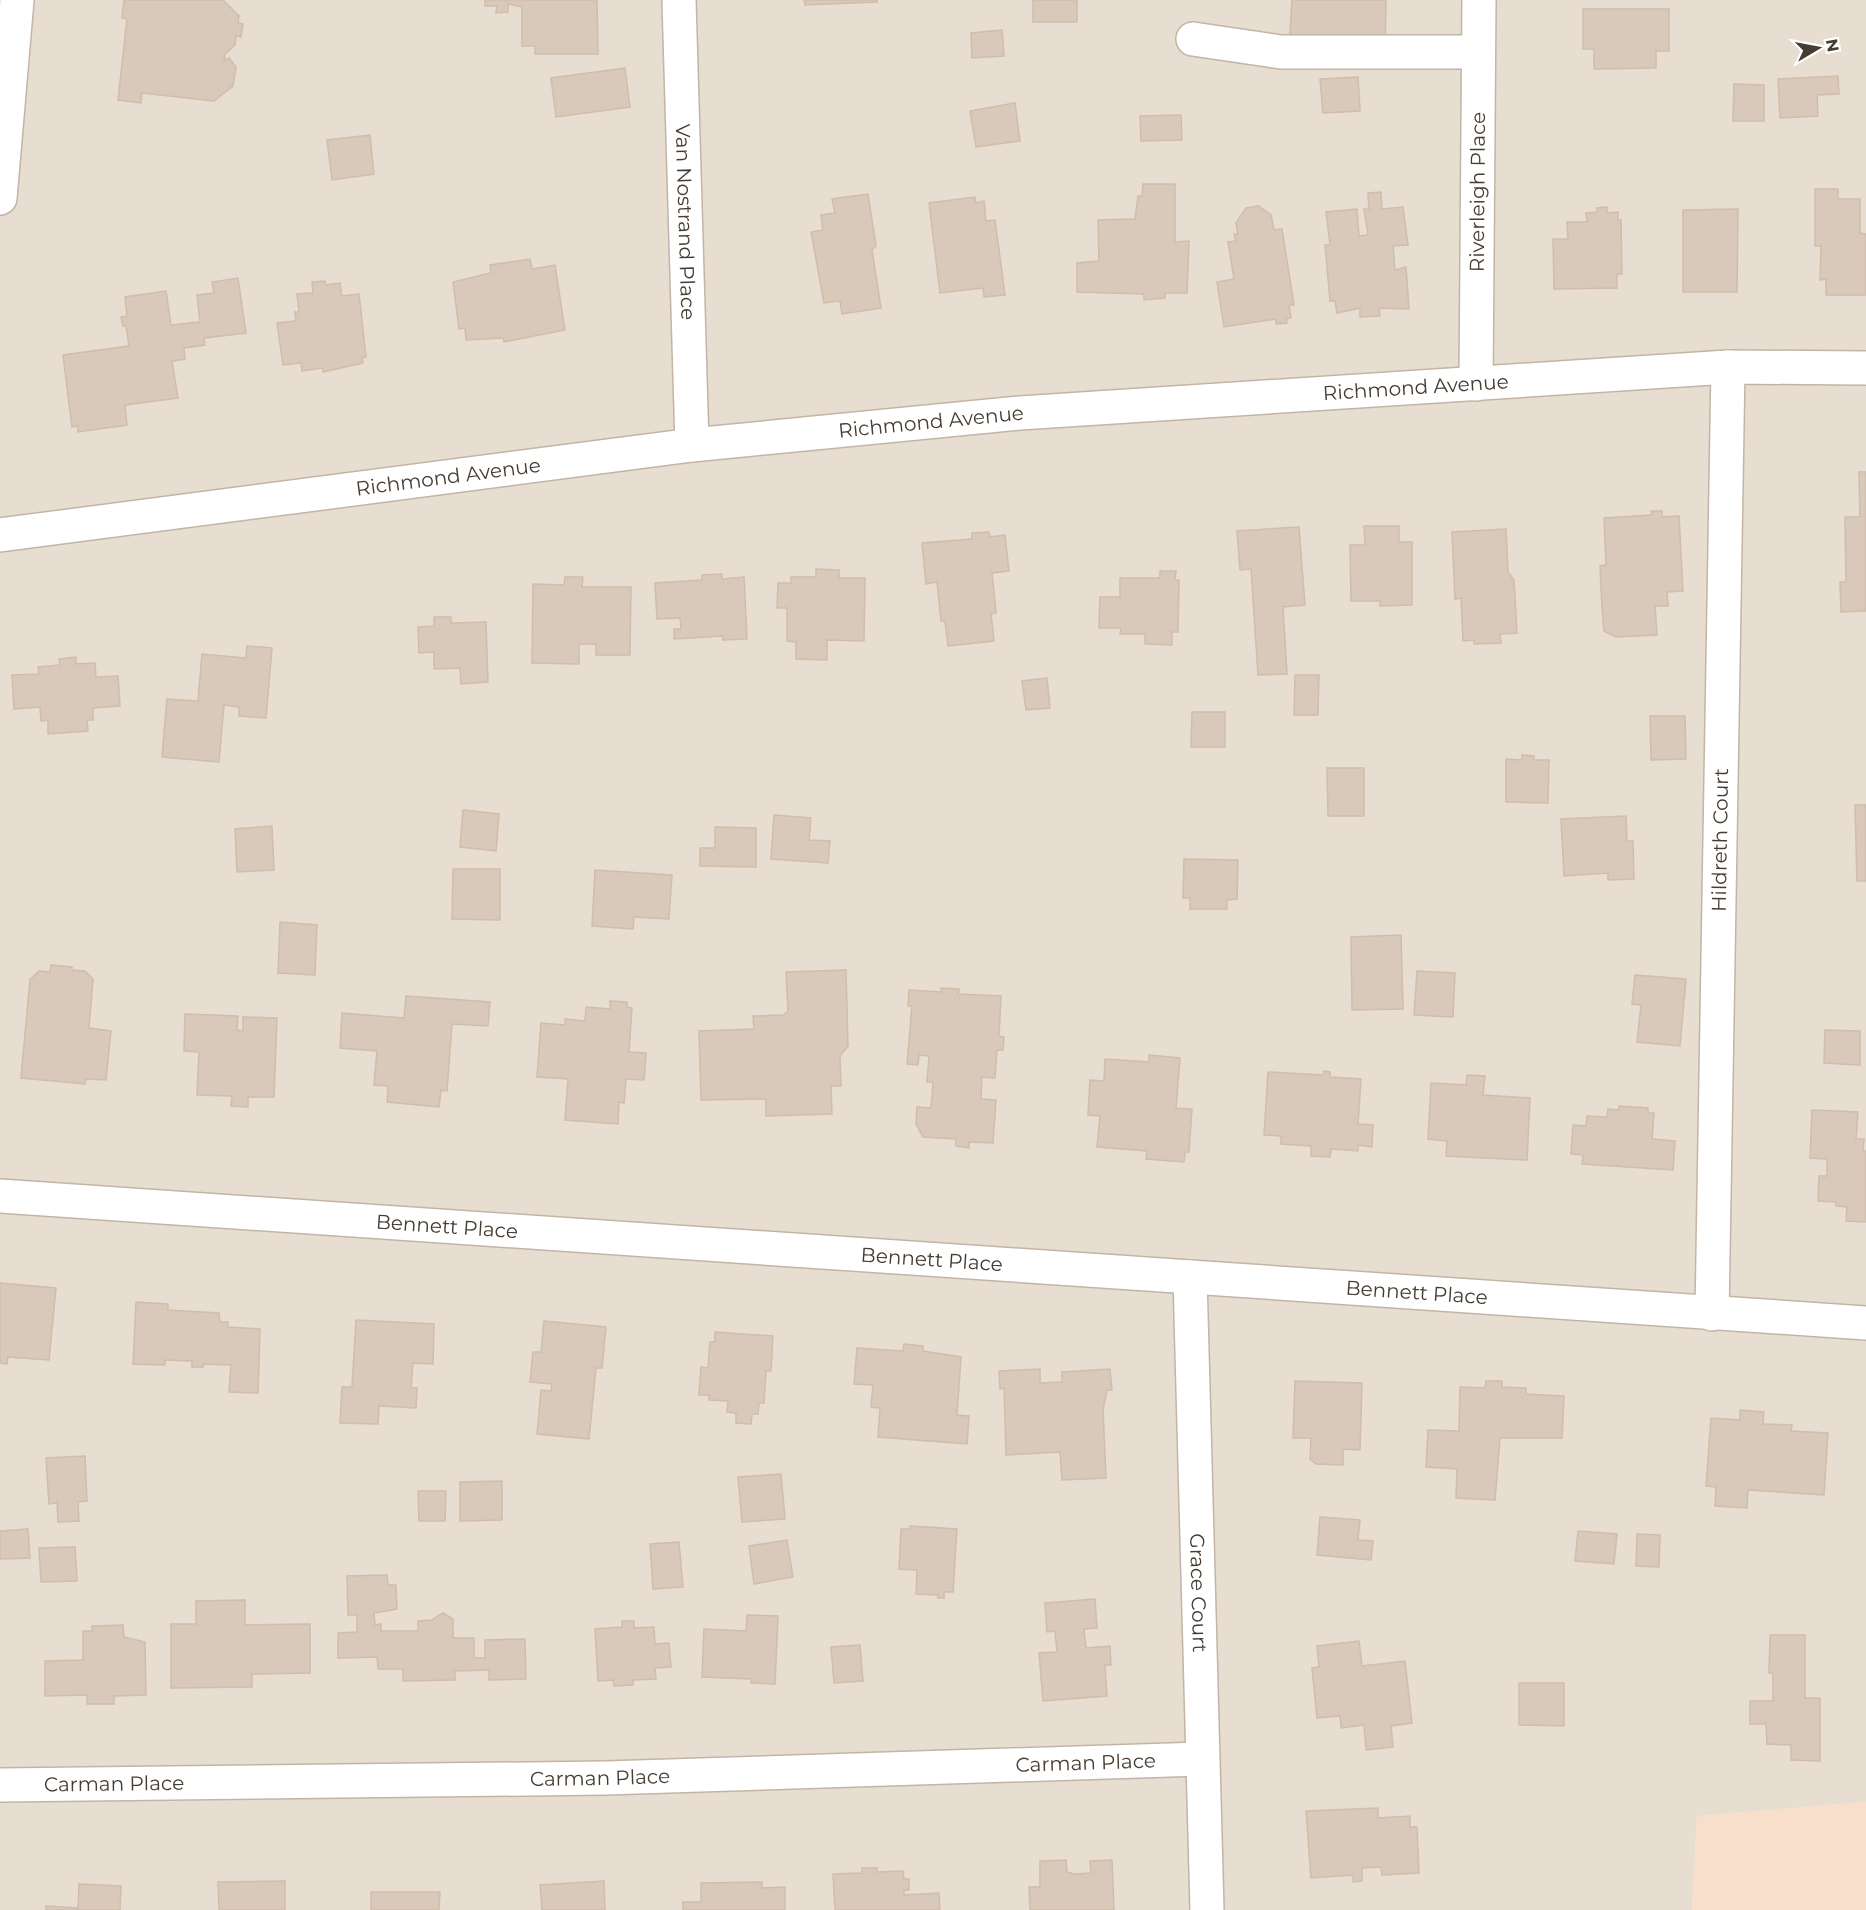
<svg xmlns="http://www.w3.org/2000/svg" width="1866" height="1910" font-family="Montserrat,sans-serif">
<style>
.residential{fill:#e7ddd0}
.commercial{fill:#f8dfcb}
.building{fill:#d9c9ba;stroke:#d1bdaa;stroke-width:1.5}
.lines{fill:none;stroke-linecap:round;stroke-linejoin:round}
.minor-casing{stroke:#c2b5a7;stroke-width:36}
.minor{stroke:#fff;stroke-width:33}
.labels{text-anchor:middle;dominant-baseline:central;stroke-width:5;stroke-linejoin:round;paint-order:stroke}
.street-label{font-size:20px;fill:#453c32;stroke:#fff}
</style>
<rect width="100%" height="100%" fill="#f3ece3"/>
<polygon class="residential" points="0,0 1866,0 1866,1802 1697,1816 1692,1910 1700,1910 0,1910"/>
<polygon class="commercial" points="1866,1802 1866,1910 1692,1910 1697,1816"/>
<g class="building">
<polygon points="124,0 223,0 239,16 238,23 243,24 241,37 236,36 235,45 225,54 224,61 229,58 236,67 233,86 214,101 142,93 141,103 118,100 127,19 122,18"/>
<polygon points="485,0 597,0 598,54 535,54 535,46 522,46 522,7 508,4 508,12 496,13 497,6 485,6"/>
<polygon points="804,0 877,0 877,2 805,5"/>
<rect x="1033" y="0" width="44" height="22"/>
<polygon points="1292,0 1386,0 1385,48 1289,47"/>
<polygon points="1583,9 1669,9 1669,51 1656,51 1656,68 1594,69 1594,49 1583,49"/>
<polygon points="1002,30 1004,56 972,58 971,33"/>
<polygon points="625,68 630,107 556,117 551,78"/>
<polygon points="1838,76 1839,94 1817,95 1818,116 1780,118 1778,79"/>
<polygon points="1358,77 1360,111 1323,113 1320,79"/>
<polygon points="1734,84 1764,85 1764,121 1733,121"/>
<polygon points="1015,103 1020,141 976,147 970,111"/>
<polygon points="1181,115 1182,140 1141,141 1140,116"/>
<polygon points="370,135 374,174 332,180 327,140"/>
<polygon points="1143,184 1175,184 1175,242 1189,241 1187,293 1165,293 1165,298 1144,300 1144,294 1077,292 1077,263 1099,261 1098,220 1135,219 1138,196 1142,196"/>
<polygon points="1815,189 1838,189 1838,199 1860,199 1860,233 1866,234 1866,295 1826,295 1826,279 1820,280 1821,246 1815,246"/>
<polygon points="1381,192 1382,209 1403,207 1408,245 1393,246 1395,270 1406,267 1409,309 1379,308 1380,316 1360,317 1360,308 1337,313 1335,301 1330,301 1325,245 1330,245 1326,212 1357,209 1359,236 1368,235 1364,209 1369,209 1368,193"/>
<polygon points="868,194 876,246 872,250 881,308 842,314 840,301 824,303 811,232 823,230 821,215 835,213 832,199"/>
<polygon points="975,197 976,203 984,201 986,221 995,220 1005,295 984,297 983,288 940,293 929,203"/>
<polygon points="1259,206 1271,215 1274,230 1282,229 1294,305 1289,305 1291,318 1286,319 1287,323 1276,324 1276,319 1224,327 1217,282 1234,279 1228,242 1236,241 1234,234 1238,234 1236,223 1246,208"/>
<polygon points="1607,207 1607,213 1618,212 1618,220 1621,220 1622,274 1617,274 1617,288 1554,289 1553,239 1568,239 1567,222 1587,222 1586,213 1597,212 1597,208"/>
<polygon points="1738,209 1737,292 1683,292 1683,210"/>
<polygon points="530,259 532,269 555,265 565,330 504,342 503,338 466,340 465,328 459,329 453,282 491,273 490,265"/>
<polygon points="238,278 246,333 204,338 205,345 184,348 185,359 172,361 178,398 125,405 127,425 78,432 78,426 72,427 63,355 129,346 126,326 123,326 121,317 127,316 125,297 166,291 171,325 200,322 197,295 214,293 212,282"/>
<polygon points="325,281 326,285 340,283 342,296 359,294 366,357 362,358 363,363 323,372 323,368 302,371 301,363 283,365 277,323 296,321 295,312 299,312 297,294 313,293 312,282"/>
<polygon points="1859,472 1866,472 1866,611 1841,612 1840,582 1846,582 1845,517 1860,517"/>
<polygon points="1651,511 1662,511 1662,517 1679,516 1683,591 1667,592 1668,606 1655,606 1657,635 1616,637 1604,631 1602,608 1600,566 1606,565 1604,518 1652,515"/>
<polygon points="1364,526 1399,526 1399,542 1412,542 1412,605 1380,606 1380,601 1351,601 1350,545 1365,545"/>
<polygon points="1299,527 1305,605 1283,607 1287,674 1258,675 1251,569 1240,570 1237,531"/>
<polygon points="1506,529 1508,572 1514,580 1517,633 1500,634 1501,643 1474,644 1474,640 1463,641 1461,598 1455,599 1452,532"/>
<polygon points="989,532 990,537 1005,535 1009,571 992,573 996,613 991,614 994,641 948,646 945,621 941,621 937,582 926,584 922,543 972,539 972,533"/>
<polygon points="816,569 839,570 839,578 865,578 864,641 827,640 827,660 796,659 796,642 787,641 787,608 777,608 778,583 791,583 791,577 816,577"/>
<polygon points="1160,571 1176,571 1175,580 1179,580 1178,632 1172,632 1172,645 1145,644 1145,634 1120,634 1121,628 1099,628 1100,597 1120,597 1120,578 1160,578"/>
<polygon points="722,574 722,579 744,577 747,639 723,640 723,636 674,639 674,629 681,629 680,618 657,619 655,583 702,580 702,575"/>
<polygon points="565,577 583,577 582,587 631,587 630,655 596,655 596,644 579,644 579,664 532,663 533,584 564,585"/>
<polygon points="434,617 451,617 451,623 486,622 488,682 461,684 460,668 434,669 434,652 419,653 418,627 434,626"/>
<polygon points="247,646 272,648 266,718 239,716 239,707 224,705 219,762 162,757 167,699 198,701 202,654 246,658"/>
<polygon points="76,657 76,664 95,663 96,677 118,676 120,706 93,708 93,720 87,720 88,731 48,734 48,720 41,721 40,707 14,709 12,675 39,674 38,667 60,665 59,659"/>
<polygon points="1295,675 1319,675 1318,715 1294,715"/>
<polygon points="1047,678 1050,708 1026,710 1022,681"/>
<polygon points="1192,712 1225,712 1225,747 1191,747"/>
<polygon points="1650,716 1685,716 1686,759 1651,760"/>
<polygon points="1522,755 1534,756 1534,760 1549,760 1548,803 1506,802 1506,759 1522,760"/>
<polygon points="1327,768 1364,768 1364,816 1328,816"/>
<polygon points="1855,805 1866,805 1866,881 1857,881"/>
<polygon points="463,810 499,814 496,851 460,847"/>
<polygon points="774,815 811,818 809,840 830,841 828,863 771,859"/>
<polygon points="1626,816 1627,841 1633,841 1634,879 1608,880 1608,873 1564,876 1561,819"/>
<polygon points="272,826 274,870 237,872 235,829"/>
<polygon points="715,827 756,828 756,867 700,866 700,848 715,848"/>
<polygon points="1184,859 1238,860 1237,899 1227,900 1227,909 1190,909 1190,898 1183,898"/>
<polygon points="453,869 500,869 500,920 452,919"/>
<polygon points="595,870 672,875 669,919 634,917 633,929 592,926"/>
<polygon points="280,922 317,925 315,975 278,973"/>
<polygon points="1401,935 1403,1009 1352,1010 1351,937"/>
<polygon points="51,965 72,967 72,970 85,971 93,979 89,1028 111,1031 106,1080 86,1079 85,1084 21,1078 30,979 39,971 50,972"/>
<polygon points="846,970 848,1046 840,1056 841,1086 831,1086 832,1114 766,1116 766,1099 701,1100 699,1031 754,1029 753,1016 783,1015 788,1011 786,972"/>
<polygon points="1417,971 1455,973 1453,1017 1414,1015"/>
<polygon points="1635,975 1686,979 1680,1046 1637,1042 1641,1005 1632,1004"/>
<polygon points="941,988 959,989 958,994 1001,996 999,1036 1004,1037 1003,1050 997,1050 995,1078 982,1077 981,1099 996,1100 993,1143 969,1142 969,1148 956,1146 956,1139 923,1137 916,1124 917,1107 931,1108 933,1082 927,1082 929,1056 919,1055 918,1065 907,1064 912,1006 908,1006 909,990 941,992"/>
<polygon points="406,996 490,1002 488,1026 452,1024 447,1091 441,1090 439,1107 387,1102 388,1086 374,1085 377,1051 340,1048 342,1013 404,1018"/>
<polygon points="610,1001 627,1002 627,1007 632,1008 629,1052 646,1053 644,1080 626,1079 624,1103 619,1102 618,1124 565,1120 568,1079 537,1077 541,1023 565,1025 565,1019 585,1021 586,1007 610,1009"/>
<polygon points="185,1014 238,1016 237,1030 243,1031 243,1017 277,1018 274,1097 248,1097 248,1107 231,1106 232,1096 197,1095 199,1052 184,1051"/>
<polygon points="1825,1030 1860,1031 1860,1065 1824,1063"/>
<polygon points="1149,1055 1180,1058 1176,1108 1192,1109 1189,1152 1185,1152 1184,1162 1146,1159 1147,1151 1097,1147 1100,1116 1088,1115 1090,1080 1104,1081 1105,1059 1149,1062"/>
<polygon points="1324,1071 1330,1072 1330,1077 1361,1079 1358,1124 1373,1125 1372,1147 1358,1145 1358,1151 1331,1149 1330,1157 1311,1156 1311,1146 1281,1144 1281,1136 1264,1135 1268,1072 1323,1075"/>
<polygon points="1467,1075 1485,1076 1483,1095 1530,1098 1527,1160 1446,1156 1447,1141 1428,1139 1431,1083 1466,1085"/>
<polygon points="1619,1106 1648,1108 1648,1113 1654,1113 1652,1139 1675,1141 1673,1170 1582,1164 1583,1155 1571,1154 1573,1125 1586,1126 1587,1116 1607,1117 1608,1109 1619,1110"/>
<polygon points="1812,1110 1858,1112 1856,1139 1864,1139 1863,1151 1866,1151 1866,1222 1846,1221 1847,1207 1836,1206 1836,1202 1818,1201 1819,1176 1827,1176 1827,1159 1810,1158"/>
<polygon points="0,1283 56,1288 49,1360 8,1357 7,1364 0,1363"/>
<polygon points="136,1302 168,1304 168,1310 219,1313 220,1322 228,1322 228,1327 260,1329 258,1393 229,1392 231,1365 203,1364 203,1367 192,1367 192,1361 165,1360 165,1365 133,1364"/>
<polygon points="356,1320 434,1324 433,1364 413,1363 411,1388 417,1388 416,1408 379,1406 378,1424 340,1423 342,1387 352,1387"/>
<polygon points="544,1321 606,1327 602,1368 596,1368 589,1439 537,1434 541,1390 551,1391 552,1384 530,1382 533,1352 541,1352"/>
<polygon points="715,1332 773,1336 771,1371 766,1371 764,1403 759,1403 758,1414 752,1414 751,1424 736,1423 736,1413 727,1412 728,1401 709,1400 709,1395 699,1395 701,1367 708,1368 710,1342 715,1342"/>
<polygon points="904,1344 923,1346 923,1351 961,1357 957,1415 969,1416 967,1444 878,1437 880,1408 871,1407 873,1385 854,1384 857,1348 903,1351"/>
<polygon points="1040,1369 1040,1383 1062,1382 1062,1372 1110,1369 1112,1390 1107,1390 1103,1410 1106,1478 1062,1480 1060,1452 1006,1455 1004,1388 1000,1389 999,1371"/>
<polygon points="1295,1381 1362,1383 1360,1450 1343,1449 1343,1465 1316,1464 1310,1459 1311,1438 1293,1438"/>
<polygon points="1486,1381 1502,1381 1502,1387 1526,1388 1526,1394 1564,1396 1562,1438 1500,1438 1495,1500 1456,1498 1457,1469 1426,1467 1428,1430 1459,1431 1460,1387 1485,1388"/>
<polygon points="1740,1410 1764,1412 1763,1424 1792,1425 1791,1431 1828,1433 1824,1495 1748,1490 1747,1508 1715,1506 1716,1487 1706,1486 1711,1418 1740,1420"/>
<polygon points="85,1456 87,1501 78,1502 79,1521 58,1522 57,1503 49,1504 46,1458"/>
<polygon points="781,1474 785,1519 742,1522 738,1477"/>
<polygon points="502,1481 502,1520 460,1521 460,1482"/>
<polygon points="418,1491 446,1491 445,1521 419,1521"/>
<polygon points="1320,1517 1360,1520 1358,1540 1373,1541 1371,1560 1317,1555"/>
<polygon points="910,1526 957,1529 953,1592 944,1592 944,1598 938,1598 938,1595 916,1594 917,1570 899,1569 901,1529 909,1529"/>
<polygon points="28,1529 30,1558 0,1559 0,1531"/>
<polygon points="1578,1531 1617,1534 1614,1564 1575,1561"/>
<polygon points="1637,1534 1660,1535 1659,1567 1636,1566"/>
<polygon points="787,1540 793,1577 754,1584 749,1546"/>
<polygon points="679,1542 683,1587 653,1589 650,1544"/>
<polygon points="75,1547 77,1581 41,1582 39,1548"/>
<polygon points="387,1575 388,1585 396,1585 397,1609 374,1613 375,1625 381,1624 381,1631 418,1631 418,1621 432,1620 443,1613 453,1619 453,1638 474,1638 474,1658 485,1658 485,1640 525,1639 526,1679 489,1680 489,1670 455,1671 455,1680 403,1681 403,1669 378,1669 377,1657 338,1658 338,1633 357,1632 357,1615 348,1615 347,1576"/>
<polygon points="1095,1599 1097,1628 1084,1629 1086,1648 1110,1646 1111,1665 1105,1665 1107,1696 1043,1701 1039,1653 1057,1652 1055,1631 1047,1632 1045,1603"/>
<polygon points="245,1600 245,1625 310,1624 310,1673 252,1674 252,1687 171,1688 171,1624 196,1624 196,1601"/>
<polygon points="747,1615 778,1616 775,1684 751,1683 751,1679 702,1677 704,1629 746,1631"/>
<polygon points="622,1621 634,1621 634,1628 654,1627 655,1644 669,1643 671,1667 655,1668 656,1679 633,1680 633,1685 614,1686 613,1680 598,1681 595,1629 622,1627"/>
<polygon points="123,1625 124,1637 145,1642 146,1695 114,1696 114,1704 87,1704 87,1695 45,1696 45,1661 83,1660 83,1631 92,1631 92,1626"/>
<polygon points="1770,1635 1805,1635 1805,1698 1820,1698 1820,1761 1791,1760 1791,1745 1767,1744 1766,1724 1750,1724 1750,1701 1773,1701 1773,1673 1769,1673"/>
<polygon points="1359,1641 1362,1666 1405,1661 1412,1723 1391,1726 1393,1747 1366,1750 1364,1725 1341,1728 1340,1716 1317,1718 1312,1668 1319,1667 1317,1646"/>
<polygon points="860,1645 863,1681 834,1683 831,1647"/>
<polygon points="1519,1683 1564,1683 1564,1726 1519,1725"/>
<polygon points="1378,1808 1378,1818 1410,1816 1410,1827 1417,1827 1419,1873 1382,1875 1381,1867 1362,1868 1362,1881 1353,1882 1353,1875 1311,1878 1306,1811"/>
<polygon points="1066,1860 1067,1872 1075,1874 1091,1873 1090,1861 1112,1860 1114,1910 1030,1910 1029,1887 1040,1887 1040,1861"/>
<polygon points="862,1868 877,1868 877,1872 903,1871 904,1879 909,1879 909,1890 904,1890 904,1895 939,1893 940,1910 835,1910 833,1874 862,1873"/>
<polygon points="285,1881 285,1910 219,1910 218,1882"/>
<polygon points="604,1881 605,1910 542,1910 540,1885"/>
<polygon points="762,1882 762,1888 785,1887 785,1910 683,1910 683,1902 701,1902 701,1883"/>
<polygon points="79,1884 121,1886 120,1910 46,1910 46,1906 78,1908"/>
<polygon points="371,1892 440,1892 439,1910 371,1910"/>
</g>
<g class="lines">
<defs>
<g id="minor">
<path id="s1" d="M 679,0 L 692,445"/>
<polyline points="1193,39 1281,52 1478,52"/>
<polyline points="0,198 17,0"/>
<path id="s2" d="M 1476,384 L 1479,0"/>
<path id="s3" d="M 0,535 L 692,445 L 1020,413 L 1728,367 L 1866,368"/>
<path id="s4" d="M 0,1196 L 1866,1323"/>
<path id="s5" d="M 1190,1277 L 1207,1910"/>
<path id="s6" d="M 1712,1314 L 1728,367"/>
<path id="s7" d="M 0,1785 L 606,1778 L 1201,1759"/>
</g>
</defs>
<use href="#minor" class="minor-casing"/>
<use href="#minor" class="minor"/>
</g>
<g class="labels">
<g class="street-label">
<text stroke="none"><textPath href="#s2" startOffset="192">Riverleigh Place</textPath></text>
<text stroke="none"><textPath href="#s1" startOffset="222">Van Nostrand Place</textPath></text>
<text stroke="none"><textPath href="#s3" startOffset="1424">Richmond Avenue</textPath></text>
<text stroke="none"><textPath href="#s3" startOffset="938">Richmond Avenue</textPath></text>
<text stroke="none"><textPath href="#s3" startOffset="452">Richmond Avenue</textPath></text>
<text stroke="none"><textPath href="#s6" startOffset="474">Hildreth Court</textPath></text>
<text stroke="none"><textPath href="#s4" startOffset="448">Bennett Place</textPath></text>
<text stroke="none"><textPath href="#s4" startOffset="934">Bennett Place</textPath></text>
<text stroke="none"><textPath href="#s4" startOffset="1420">Bennett Place</textPath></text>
<text stroke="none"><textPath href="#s5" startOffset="316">Grace Court</textPath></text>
<text stroke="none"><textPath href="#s7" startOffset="1086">Carman Place</textPath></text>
<text stroke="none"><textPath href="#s7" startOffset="600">Carman Place</textPath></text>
<text stroke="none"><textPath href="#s7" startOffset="114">Carman Place</textPath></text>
</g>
</g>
<g transform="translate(1818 48) rotate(80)" stroke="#ffffff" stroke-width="4.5" paint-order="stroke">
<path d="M0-4.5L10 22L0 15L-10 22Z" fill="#453c32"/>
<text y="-9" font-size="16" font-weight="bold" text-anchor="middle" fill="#453c32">N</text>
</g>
</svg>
